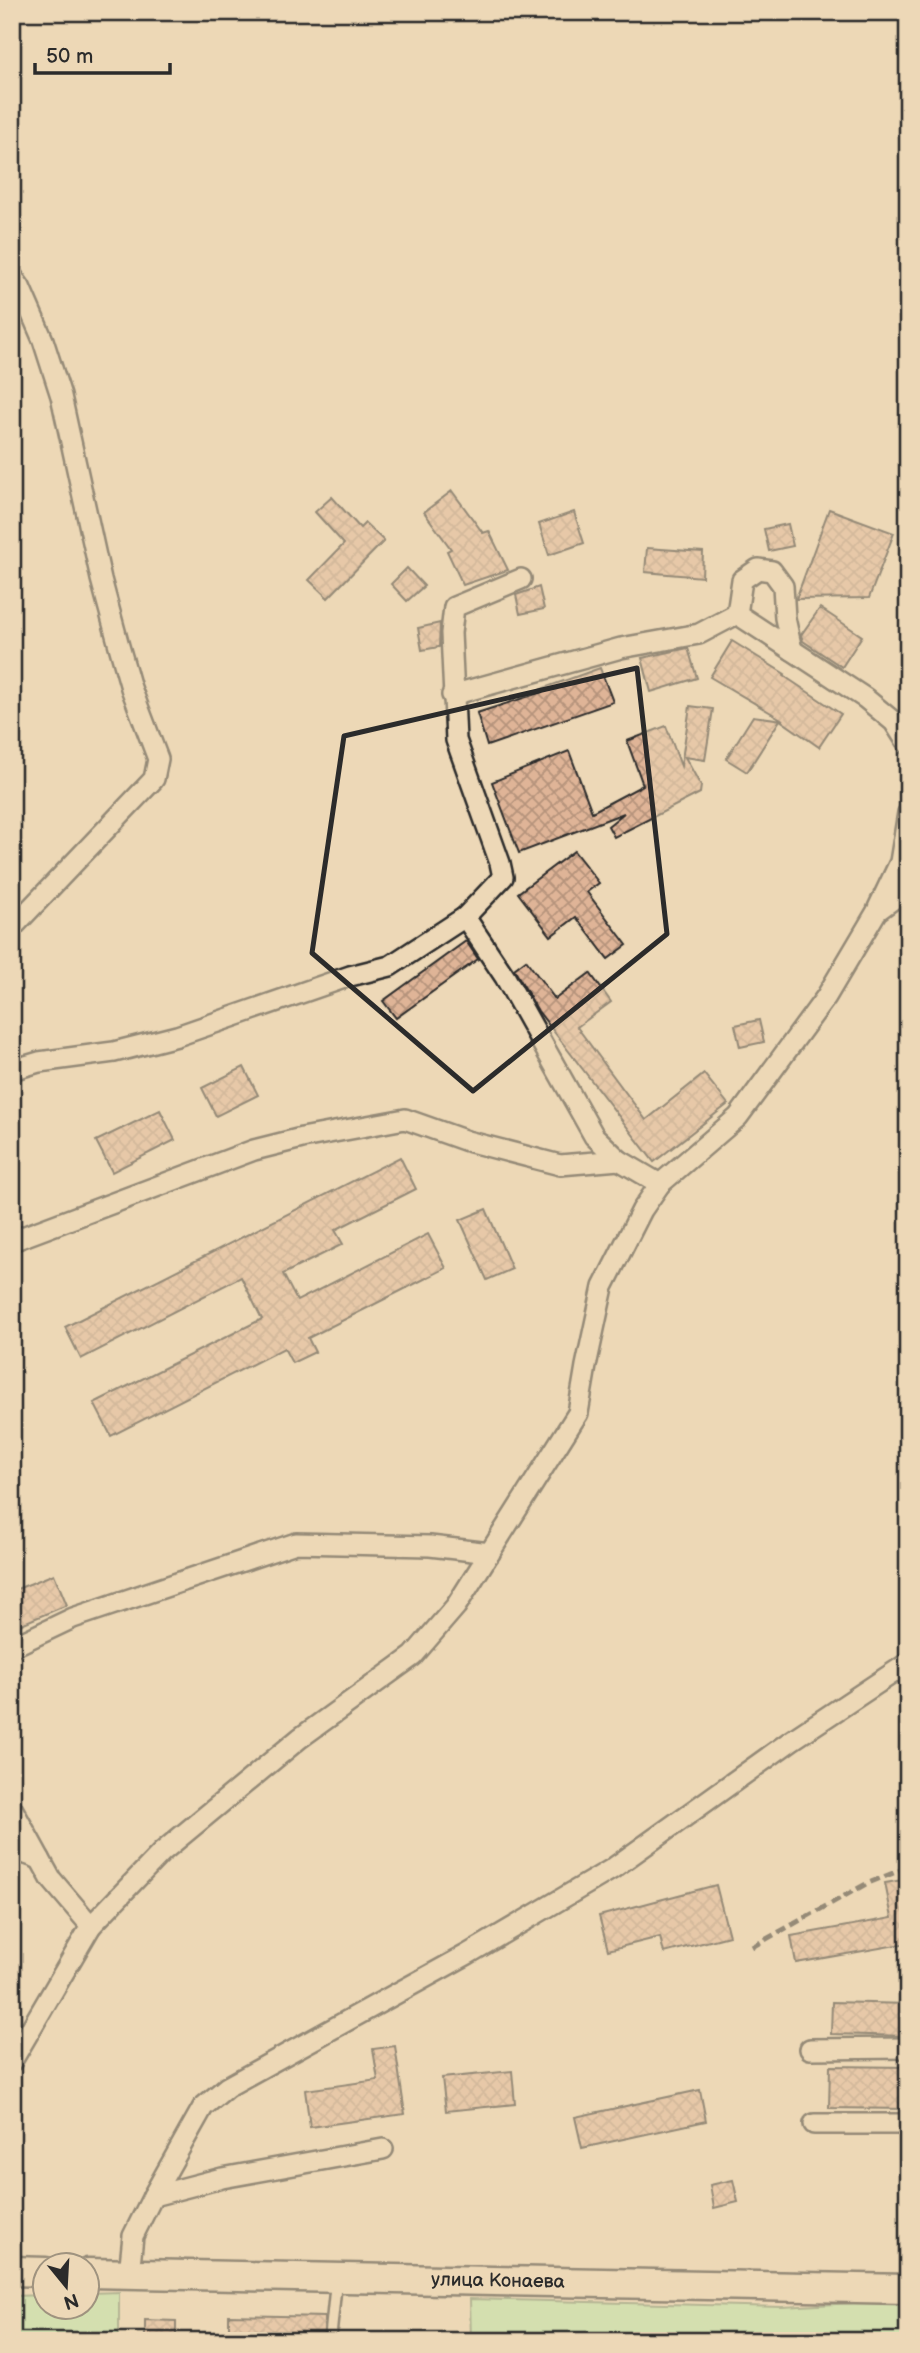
<svg xmlns="http://www.w3.org/2000/svg" width="920" height="2353" font-family="'Balsamiq Sans',sans-serif">
<style>
.green{fill:#b6e7a7;stroke:#708969;stroke-width:2}
.building{fill:url(#building-cross-hatch);stroke:#2b2b2b;stroke-width:2}
.lines{fill:none;stroke-linecap:round;stroke-linejoin:round}
.lane-casing{stroke:#2b2b2b;stroke-width:15}
.street-casing{stroke:#2b2b2b;stroke-width:24}
.secondary-casing{stroke:#2b2b2b;stroke-width:33}
.lane{stroke:#edd8b7;stroke-width:10}
.street{stroke:#edd8b7;stroke-width:19}
.secondary{stroke:#edd8b7;stroke-width:28}
.rail{stroke:#2b2b2b;stroke-width:5;stroke-dasharray:10 5;stroke-linecap:butt}
.marked{fill:none;stroke:#2b2b2b;stroke-width:5;stroke-linejoin:round}
.labels{text-anchor:middle;dominant-baseline:central;stroke-width:6;stroke-linejoin:round;paint-order:stroke}
.street-label{font-size:19px;fill:#2b2b2b;stroke:#edd8b7}
</style>
<defs>
<pattern id="building-cross-hatch" width="8" height="8" patternUnits="userSpaceOnUse" patternTransform="scale(1.75)"><rect width="8" height="8" fill="#dfb497"/><path d="M0 0l8 8M0 8l8-8" fill="none" stroke="#b5937b"/></pattern>
</defs>
<rect width="100%" height="100%" fill="#edd8b7"/>
<filter id="ink" filterUnits="userSpaceOnUse"><feTurbulence type="fractalNoise" baseFrequency=".0143" numOctaves="2"/><feDisplacementMap in="SourceGraphic" scale="14" xChannelSelector="R" yChannelSelector="G"/><feConvolveMatrix kernelMatrix="1 2 1 2 8 2 1 2 1" color-interpolation-filters="sRGB"/></filter>
<g filter="url(#ink)">
<g class="green">
<polygon points="119,2292 119,2341 12,2341 12,2296 45,2295 46,2308 88,2308 88,2293"/>
<polygon points="470,2299 782,2307 908,2300 908,2341 471,2341"/>
</g>
<g class="building">
<polygon points="452,491 483,533 489,531 508,570 463,585 447,551 451,549 424,512"/>
<polygon points="332,497 360,528 365,523 384,541 328,598 309,580 344,544 315,512"/>
<polygon points="829,509 894,533 869,598 796,599"/>
<polygon points="574,512 584,543 549,555 539,524"/>
<polygon points="788,524 793,546 769,551 764,529"/>
<polygon points="647,548 703,552 702,577 645,572"/>
<polygon points="407,568 424,586 407,601 391,584"/>
<polygon points="539,587 544,609 520,614 516,595"/>
<polygon points="820,608 862,636 842,667 803,641 801,635"/>
<polygon points="440,623 439,647 422,650 418,628"/>
<polygon points="732,641 785,674 784,676 841,714 819,747 780,720 747,772 726,759 753,716 783,720 710,677"/>
<polygon points="688,648 697,678 651,692 642,658"/>
<polygon points="600,668 613,702 487,746 477,713 542,692 541,689"/>
<polygon points="690,706 713,709 705,760 685,757 701,786 700,793 614,837 608,826 624,813 519,853 492,782 569,751 592,812 643,785 627,741 666,726 681,766"/>
<polygon points="574,851 599,883 587,892 627,945 608,959 576,917 551,936 518,893"/>
<polygon points="466,941 478,959 396,1018 383,1001"/>
<polygon points="526,960 555,999 590,973 611,1002 577,1027 646,1120 704,1074 728,1104 654,1162 538,1011 514,969"/>
<polygon points="759,1020 764,1042 740,1047 735,1025"/>
<polygon points="244,1067 258,1095 216,1116 202,1088"/>
<polygon points="160,1110 175,1140 112,1172 96,1141"/>
<polygon points="400,1157 416,1189 335,1230 343,1244 283,1274 297,1301 428,1234 446,1268 308,1338 315,1352 292,1363 284,1348 111,1436 94,1403 262,1319 241,1277 81,1359 65,1327"/>
<polygon points="486,1209 512,1269 487,1280 460,1220"/>
<polygon points="54,1574 67,1605 12,1628 12,1591"/>
<polygon points="908,1879 908,1943 796,1963 791,1936 892,1918 885,1883"/>
<polygon points="716,1885 729,1936 664,1953 660,1937 608,1950 599,1916"/>
<polygon points="832,2002 908,2004 908,2036 831,2034"/>
<polygon points="395,2046 405,2114 310,2127 305,2090 378,2080 373,2049"/>
<polygon points="830,2066 908,2067 908,2109 829,2108"/>
<polygon points="512,2071 515,2104 446,2111 442,2078"/>
<polygon points="700,2090 706,2121 582,2148 575,2117"/>
<polygon points="733,2180 738,2202 714,2208 710,2185"/>
<polygon points="229,2315 325,2317 323,2341 229,2339"/>
<polygon points="145,2320 176,2321 176,2341 145,2341"/>
</g>
<g class="lines">
<defs>
<polyline id="lane" points="330,2341 336,2282"/>
<g id="street">
<polyline points="12,276 20,287 43,340 61,396 101,579 119,646 131,688 158,759 154,779 12,928"/>
<polyline points="737,614 742,580 758,569 772,571 783,586 785,618 792,650"/>
<polyline points="452,695 621,648 699,634 737,614 865,698 894,722 908,744"/>
<polyline points="878,908 900,862 908,813"/>
<polyline points="465,917 505,977 594,1136 619,1160 660,1184"/>
<polyline points="12,1070 39,1062 114,1052 177,1036 350,976 390,966 465,917 503,877 500,863 456,740 451,633 454,607 521,579"/>
<polyline points="12,1241 254,1150 302,1138 405,1119 467,1141 560,1165 619,1160"/>
<polyline points="12,1647 73,1618 296,1543 430,1546 490,1553"/>
<polyline points="12,1808 51,1879 91,1926"/>
<polyline points="12,1849 40,1859"/>
<polyline points="810,2049 908,2048"/>
<polyline points="12,2061 91,1926 162,1852 300,1738 413,1656 456,1606 578,1413 586,1366 603,1287 642,1210 660,1184 738,1117 826,997 877,911 908,888"/>
<polyline points="814,2124 908,2124"/>
<polyline points="153,2196 222,2178 383,2149"/>
<polyline points="129,2274 133,2236 153,2196 203,2107 227,2087 468,1954 612,1869 792,1740 908,1663"/>
</g>
<g id="secondary">
<polyline points="12,2271 46,2272"/>
<polyline points="88,2273 908,2289"/>
</g>
</defs>
<use href="#lane" class="lane-casing"/>
<use href="#street" class="street-casing"/>
<use href="#secondary" class="secondary-casing"/>
<use href="#lane" class="lane"/>
<use href="#street" class="street"/>
<use href="#secondary" class="secondary"/>
<polyline class="rail" points="752,1947 866,1884 908,1867"/>
</g>
</g>
<path d="M0 0H920V2353H0ZM 637,668 L 667,934 L 473,1091 L 312,953 L 344,736 Z" fill="#edd8b7" fill-opacity=".55" fill-rule="evenodd"/>
<path class="marked" d="M 637,668 L 667,934 L 473,1091 L 312,953 L 344,736 Z"/>
<g class="labels">
<g class="street-label">
<text transform="translate(498 2281) rotate(1)">улица Конаева</text>
</g>
</g>
<rect width="920" height="2353" fill="none" stroke="#edd8b7" stroke-width="42"/>
<rect x="21" y="21" width="878" height="2311" fill="none" stroke="#2b2b2b" stroke-width="2.5" filter="url(#ink)"/>
<g transform="translate(66 2286) rotate(162)"><circle r="33" fill="#edd8b7" stroke="#9f937f" stroke-width="2"/>
<path d="M0-5L12 26L0 18L-12 26Z" fill="#2b2b2b"/>
<text y="-10" font-size="19" font-weight="bold" text-anchor="middle" fill="#2b2b2b">N</text>
</g>
<path d="M35 63v10h135v-10" fill="none" stroke="#2b2b2b" stroke-width="3.5"/>
<text x="46" y="63" font-size="21" fill="#2b2b2b" stroke="#edd8b7" stroke-width="5" paint-order="stroke">50 m</text>
</svg>
